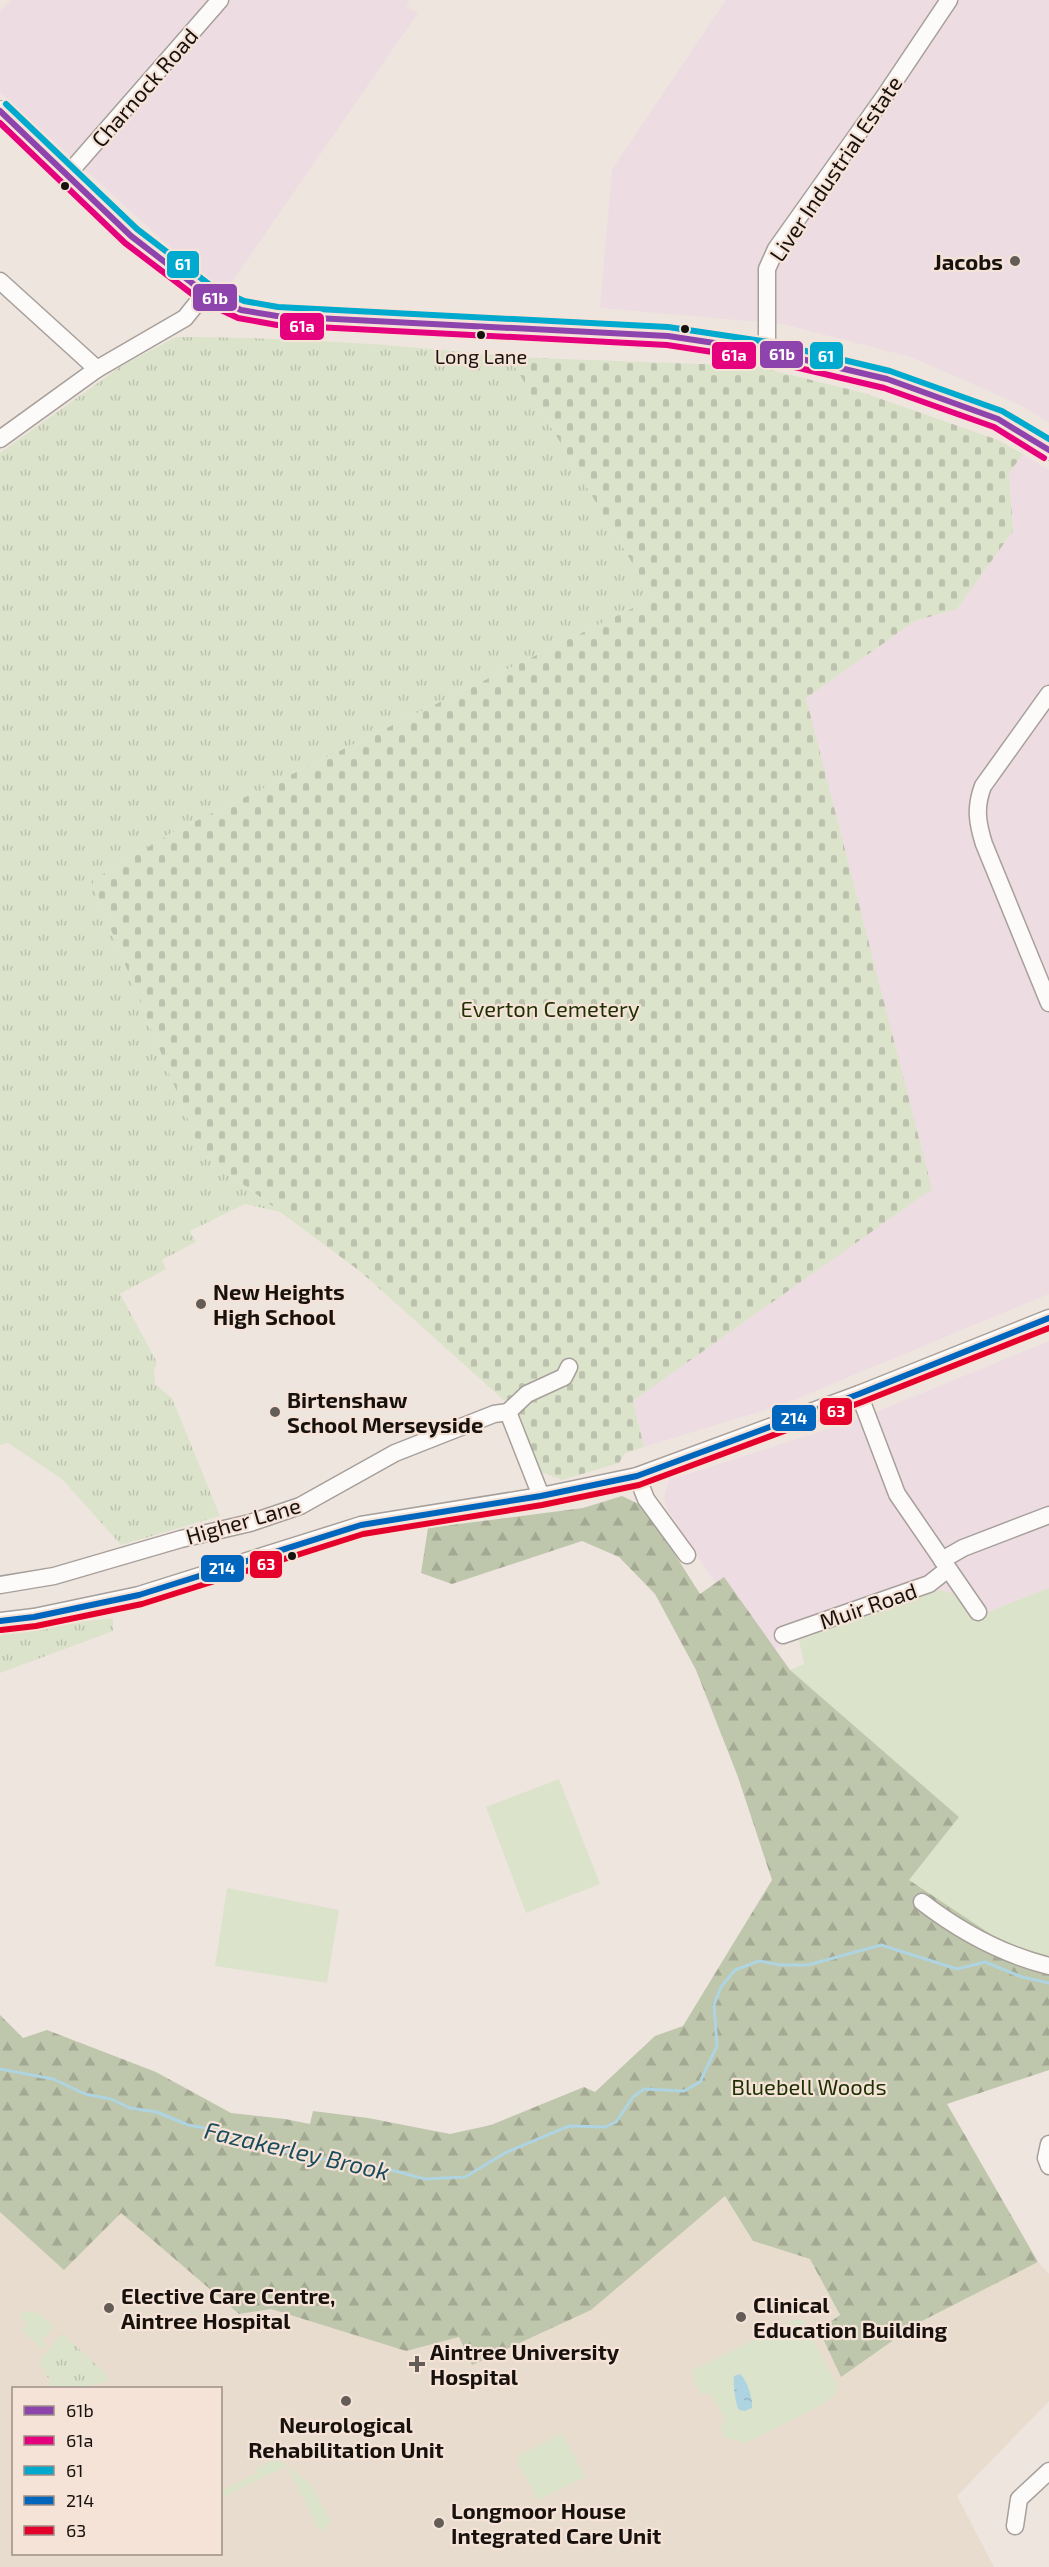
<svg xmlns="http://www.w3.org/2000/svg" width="1049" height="2567" font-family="'Exo 2',sans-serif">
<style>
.industrial{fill:#eddde2}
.medical{fill:#e7dcce;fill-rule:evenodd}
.green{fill:#dce3cb}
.forest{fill:url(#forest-firs)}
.cemetery{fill:url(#cemetery-stones)}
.park{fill:url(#park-tufts)}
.water{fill:url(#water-ripples)}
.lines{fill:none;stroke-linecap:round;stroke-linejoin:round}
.stream{stroke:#afd4e1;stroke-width:3}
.minor-casing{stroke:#a79f9a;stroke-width:19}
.major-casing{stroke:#a79f9a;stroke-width:22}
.minor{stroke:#fdfbfa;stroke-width:16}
.major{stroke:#fdfbfa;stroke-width:20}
.bus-1-casing{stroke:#f6e3d8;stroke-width:10}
.bus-2-casing{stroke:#f6e3d8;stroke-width:10}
.bus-3-casing{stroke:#f6e3d8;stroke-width:10}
.bus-4-casing{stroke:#f6e3d8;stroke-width:10}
.bus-5-casing{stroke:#f6e3d8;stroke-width:10}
.bus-1{stroke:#8e44ad;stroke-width:6}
.bus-2{stroke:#e5007d;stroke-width:6}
.bus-3{stroke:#00a9ce;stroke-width:6}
.bus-4{stroke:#0065bd;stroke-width:6}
.bus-5{stroke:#e4002b;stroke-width:6}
.bus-dot{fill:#18120e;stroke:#f6e3d8;stroke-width:2}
.poi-dot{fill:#635c57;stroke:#f6e3d8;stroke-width:2}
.labels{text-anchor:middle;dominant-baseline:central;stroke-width:4.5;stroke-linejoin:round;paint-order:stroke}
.bus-label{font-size:20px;fill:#18120e;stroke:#f6e3d8}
.street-label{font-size:22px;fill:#18120e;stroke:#f6e3d8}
.poi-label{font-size:22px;font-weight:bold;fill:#18120e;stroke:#f6e3d8;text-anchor:start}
.park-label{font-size:22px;fill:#1d3100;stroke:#f6e3d8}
.water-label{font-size:24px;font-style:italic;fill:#1b4c5c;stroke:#f6e3d8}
.line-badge{stroke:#f6e3d8;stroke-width:2}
.badge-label{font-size:16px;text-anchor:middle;font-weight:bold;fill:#fff}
</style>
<defs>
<pattern id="forest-firs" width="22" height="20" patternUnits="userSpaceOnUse" patternTransform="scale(1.5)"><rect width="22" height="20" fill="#bec6ab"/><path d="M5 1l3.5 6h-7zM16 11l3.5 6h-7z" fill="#a3a992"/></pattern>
<pattern id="cemetery-stones" width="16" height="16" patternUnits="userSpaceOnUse" patternTransform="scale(1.5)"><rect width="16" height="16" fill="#dce3cb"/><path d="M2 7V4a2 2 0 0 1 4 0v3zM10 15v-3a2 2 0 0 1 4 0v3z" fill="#bcc2ad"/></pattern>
<pattern id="park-tufts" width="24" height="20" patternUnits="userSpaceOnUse" patternTransform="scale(1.5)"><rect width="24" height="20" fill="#dce3cb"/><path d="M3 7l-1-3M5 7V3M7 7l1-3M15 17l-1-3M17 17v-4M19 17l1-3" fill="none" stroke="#bcc2ad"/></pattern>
<pattern id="water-ripples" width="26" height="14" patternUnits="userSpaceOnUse" patternTransform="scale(1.5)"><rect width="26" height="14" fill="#afd4e1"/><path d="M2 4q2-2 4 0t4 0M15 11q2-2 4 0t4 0" fill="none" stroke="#96b5c0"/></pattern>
</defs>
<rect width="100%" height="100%" fill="#efe5df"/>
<g class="industrial">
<polygon points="11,0 410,0 406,6 418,13 225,292 196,271 0,92 0,11"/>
<polygon points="726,0 1049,0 1049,423 1020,405 911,357 782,324 600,308 612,169"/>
<polygon points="1023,454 1049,470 1049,1294 784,1404 644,1447 633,1401 931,1189 806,698 915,621 957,609 1013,531 1009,473"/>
<polygon points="1049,1341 1049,1588 972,1618 953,1593 939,1590 768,1651 709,1574 666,1507 664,1497 669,1480 856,1420"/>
</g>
<path class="medical" d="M 0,2173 L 104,2198 L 239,2314 L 271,2309 L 406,2351 L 718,2185 L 753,2241 L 810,2259 L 840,2316 L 841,2377 L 918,2323 L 1038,2262 L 1049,2274 L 1049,2401 L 957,2496 L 994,2567 L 0,2567 ZM 14,2388 L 220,2388 L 220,2554 L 14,2554 Z"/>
<g class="green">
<polygon points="1049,1588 1049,1956 1004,1943 956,1916 909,1880 959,1817 790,1670 804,1664 799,1640 939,1590 953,1593 972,1618"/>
<polygon points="559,1779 600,1884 526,1913 486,1807"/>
<polygon points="227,1888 339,1910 327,1983 215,1966"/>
<polygon points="32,2311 40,2314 54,2327 41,2340 46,2345 42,2349 22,2330 27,2323 20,2316 23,2312"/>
<path d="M 794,2320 L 803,2320 L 837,2385 L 837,2393 L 822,2405 L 746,2443 L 724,2437 L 721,2428 L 725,2419 L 710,2393 L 704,2395 C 696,2390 692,2379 693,2370 Z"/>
<polygon points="560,2434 564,2436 585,2477 538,2500 517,2461 520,2455"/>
<polygon points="273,2460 283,2462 287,2466 221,2498 221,2491 257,2473 255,2469"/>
<polygon points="287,2466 311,2484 331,2522 328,2524 329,2526 319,2531"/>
</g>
<polygon class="forest" points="622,1496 645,1507 700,1594 724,1577 790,1670 959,1817 909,1880 1004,1943 1049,1956 1049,2070 947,2104 1038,2262 918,2323 841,2377 819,2330 840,2315 810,2259 753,2241 725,2196 591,2310 472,2365 459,2337 406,2351 271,2309 239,2314 121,2213 64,2270 0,2212 0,2015 23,2038 47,2030 156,2072 231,2113 285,2119 310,2124 313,2111 368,2118 450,2134 491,2125 584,2087 595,2092 655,2036 683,2026 772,1880 738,1777 696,1670 655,1594 619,1557 582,1541 452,1584 421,1573 428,1528 583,1508"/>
<polygon class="cemetery" points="509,357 755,366 864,393 998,440 1023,454 1009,473 1013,531 957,609 915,621 806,698 932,1189 633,1401 644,1447 625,1453 619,1463 562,1480 541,1472 517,1412 361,1272 202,1154 91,881 173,832 653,598"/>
<g class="park">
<path d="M 176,337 C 287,337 399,344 509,357 L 653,598 L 173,832 L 91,881 L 202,1154 L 280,1212 L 245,1204 L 190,1231 L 196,1242 L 162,1260 L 166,1269 L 120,1294 L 157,1362 L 154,1371 L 155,1384 L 172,1398 L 220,1516 L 121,1545 L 62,1479 L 8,1443 L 0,1445 L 0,453 L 120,367 Z"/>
<polygon points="113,1618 113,1631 0,1673 0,1631"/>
<polygon points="64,2335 107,2375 107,2382 93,2384 91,2388 54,2388 49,2384 51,2380 44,2374 46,2371 38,2364 59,2336"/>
</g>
<path class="water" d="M 740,2374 C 747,2380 753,2398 752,2408 L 745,2411 L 739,2410 C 735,2404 733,2383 734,2376 Z"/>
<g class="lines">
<polyline class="stream" points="0,2069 53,2079 85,2094 111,2099 130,2108 157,2112 188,2125 234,2133 258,2144 299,2155 395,2171 425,2179 465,2177 505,2153 569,2126 605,2127 616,2122 633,2097 644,2089 684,2091 700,2082 717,2046 714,2005 721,1987 735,1970 759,1961 780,1965 808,1965 881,1945 957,1969 985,1962 1022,1977 1049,1983"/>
<defs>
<g id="minor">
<polyline points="68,174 220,0"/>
<polyline points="0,281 97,369"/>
<polyline points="767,351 767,269 776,249 884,97 949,0"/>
<polyline points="0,439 97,369 185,318 205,293"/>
<path d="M 1049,694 L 983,786 C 975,807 977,822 984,844 L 1049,1003"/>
<polyline points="859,1394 897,1494 978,1612"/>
<polyline points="508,1412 527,1394 564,1377 569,1367"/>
<polyline points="637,1476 646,1499 687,1555"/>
<polyline points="942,1560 963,1548 1049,1515"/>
<polyline points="0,1585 54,1576 181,1539 250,1523 300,1506 395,1453 494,1414 508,1412 541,1496"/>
<polyline points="0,1621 34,1617 139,1595 361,1525 541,1496 637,1476 859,1394 1049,1318"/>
<polyline points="783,1635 929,1584 948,1569"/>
<path d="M 922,1902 C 961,1932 1001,1954 1049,1966"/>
<polyline points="1049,2144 1046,2158 1049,2166"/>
<polyline points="1015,2526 1019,2499 1049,2471"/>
</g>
<polyline id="major" points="0,111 131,236 205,293 241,310 277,316 668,336 767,351 887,379 998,419 1049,450"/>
</defs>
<use href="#minor" class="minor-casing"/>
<use href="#major" class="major-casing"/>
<use href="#minor" class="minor"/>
<use href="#major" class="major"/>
<defs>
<polyline id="bus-1" points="0,111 131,236 205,293 241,310 277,316 668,336 767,351 887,379 998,419 1049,450"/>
<polyline id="bus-2" points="0,123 125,243 200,300 238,318 277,325 667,345 765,360 884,388 994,427 1044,458"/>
<polyline id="bus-3" points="6,104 137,229 210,285 244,301 278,307 668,327 768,342 890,371 1002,411 1049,439"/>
<polyline id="bus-4" points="0,1621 34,1617 139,1595 361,1525 541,1496 637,1476 859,1394 1049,1318"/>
<polyline id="bus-5" points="1,1630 36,1626 142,1604 363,1534 542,1505 639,1485 862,1402 1049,1328"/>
</defs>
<use href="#bus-1" class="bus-1-casing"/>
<use href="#bus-2" class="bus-2-casing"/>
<use href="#bus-3" class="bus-3-casing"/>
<use href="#bus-4" class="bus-4-casing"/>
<use href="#bus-5" class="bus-5-casing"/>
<use href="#bus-1" class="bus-1"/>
<use href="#bus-2" class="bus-2"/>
<use href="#bus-3" class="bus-3"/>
<use href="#bus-4" class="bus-4"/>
<use href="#bus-5" class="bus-5"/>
</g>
<g class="bus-dot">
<circle cx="65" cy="186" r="5"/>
<circle cx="685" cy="329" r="5"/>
<circle cx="481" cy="335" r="5"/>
<circle cx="292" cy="1556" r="5"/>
</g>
<g class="poi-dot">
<circle cx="1015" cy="261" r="6"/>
<circle cx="201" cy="1304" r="6"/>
<circle cx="275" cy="1412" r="6"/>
<circle cx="109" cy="2308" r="6"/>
<circle cx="741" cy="2317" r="6"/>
<path d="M414 2355h6v6h6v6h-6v6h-6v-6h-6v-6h6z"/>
<circle cx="346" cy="2401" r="6"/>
<circle cx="439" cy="2523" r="6"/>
</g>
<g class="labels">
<g class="bus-label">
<text x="481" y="356">Long Lane</text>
</g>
<g class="street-label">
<text transform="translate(144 87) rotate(-49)">Charnock Road</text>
<text transform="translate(835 168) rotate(-56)">Liver Industrial Estate</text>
<text transform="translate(243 1520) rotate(-16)">Higher Lane</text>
<text transform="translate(868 1605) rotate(-19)">Muir Road</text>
</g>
<g class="poi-label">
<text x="1003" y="261" text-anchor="end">Jacobs</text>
<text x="213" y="1291">New Heights<tspan x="213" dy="25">High School</tspan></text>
<text x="287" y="1399">Birtenshaw<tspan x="287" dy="25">School Merseyside</tspan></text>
<text x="121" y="2295">Elective Care Centre,<tspan x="121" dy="25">Aintree Hospital</tspan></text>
<text x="753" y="2304">Clinical<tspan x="753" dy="25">Education Building</tspan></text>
<text x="430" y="2351">Aintree University<tspan x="430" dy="25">Hospital</tspan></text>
<text x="346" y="2424" text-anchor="middle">Neurological<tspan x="346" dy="25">Rehabilitation Unit</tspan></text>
<text x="451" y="2510">Longmoor House<tspan x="451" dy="25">Integrated Care Unit</tspan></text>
</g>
<g class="park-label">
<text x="550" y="1008">Everton Cemetery</text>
<text x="809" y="2086">Bluebell Woods</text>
</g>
<g class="water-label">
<text transform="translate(297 2150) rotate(13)">Fazakerley Brook</text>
</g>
</g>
<g class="line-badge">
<rect x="166" y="250" width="34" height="29" rx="6" fill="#00a9ce"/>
<rect x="192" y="283" width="46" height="29" rx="6" fill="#8e44ad"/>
<rect x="279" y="312" width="46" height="29" rx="6" fill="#e5007d"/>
<rect x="759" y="340" width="45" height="29" rx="6" fill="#8e44ad"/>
<rect x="711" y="341" width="46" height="29" rx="6" fill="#e5007d"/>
<rect x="809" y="341" width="35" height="29" rx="6" fill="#00a9ce"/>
<rect x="819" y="1397" width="34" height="29" rx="6" fill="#e4002b"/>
<rect x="771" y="1404" width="46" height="28" rx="6" fill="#0065bd"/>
<rect x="249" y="1550" width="34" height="29" rx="6" fill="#e4002b"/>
<rect x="200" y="1554" width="45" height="29" rx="6" fill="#0065bd"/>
</g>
<g class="badge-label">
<text x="183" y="270">61</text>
<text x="215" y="304">61b</text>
<text x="302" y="332">61a</text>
<text x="782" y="360">61b</text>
<text x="734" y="361">61a</text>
<text x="826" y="362">61</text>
<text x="836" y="1417">63</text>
<text x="794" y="1424">214</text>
<text x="266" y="1570">63</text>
<text x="222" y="1574">214</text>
</g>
<rect x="12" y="2387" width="210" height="168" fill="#f6e3d8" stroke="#9d8f87" stroke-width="1.5"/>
<rect x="24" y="2406" width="30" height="9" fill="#8e44ad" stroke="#9d8f87" stroke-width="1.5"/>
<text x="66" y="2417" font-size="18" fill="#18120e">61b</text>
<rect x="24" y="2436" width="30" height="9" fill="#e5007d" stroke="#9d8f87" stroke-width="1.5"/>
<text x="66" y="2447" font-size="18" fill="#18120e">61a</text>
<rect x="24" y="2466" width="30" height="9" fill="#00a9ce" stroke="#9d8f87" stroke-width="1.5"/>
<text x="66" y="2477" font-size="18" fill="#18120e">61</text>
<rect x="24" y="2496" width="30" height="9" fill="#0065bd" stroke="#9d8f87" stroke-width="1.5"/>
<text x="66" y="2507" font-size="18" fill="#18120e">214</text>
<rect x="24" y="2526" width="30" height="9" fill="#e4002b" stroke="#9d8f87" stroke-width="1.5"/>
<text x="66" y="2537" font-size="18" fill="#18120e">63</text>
</svg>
